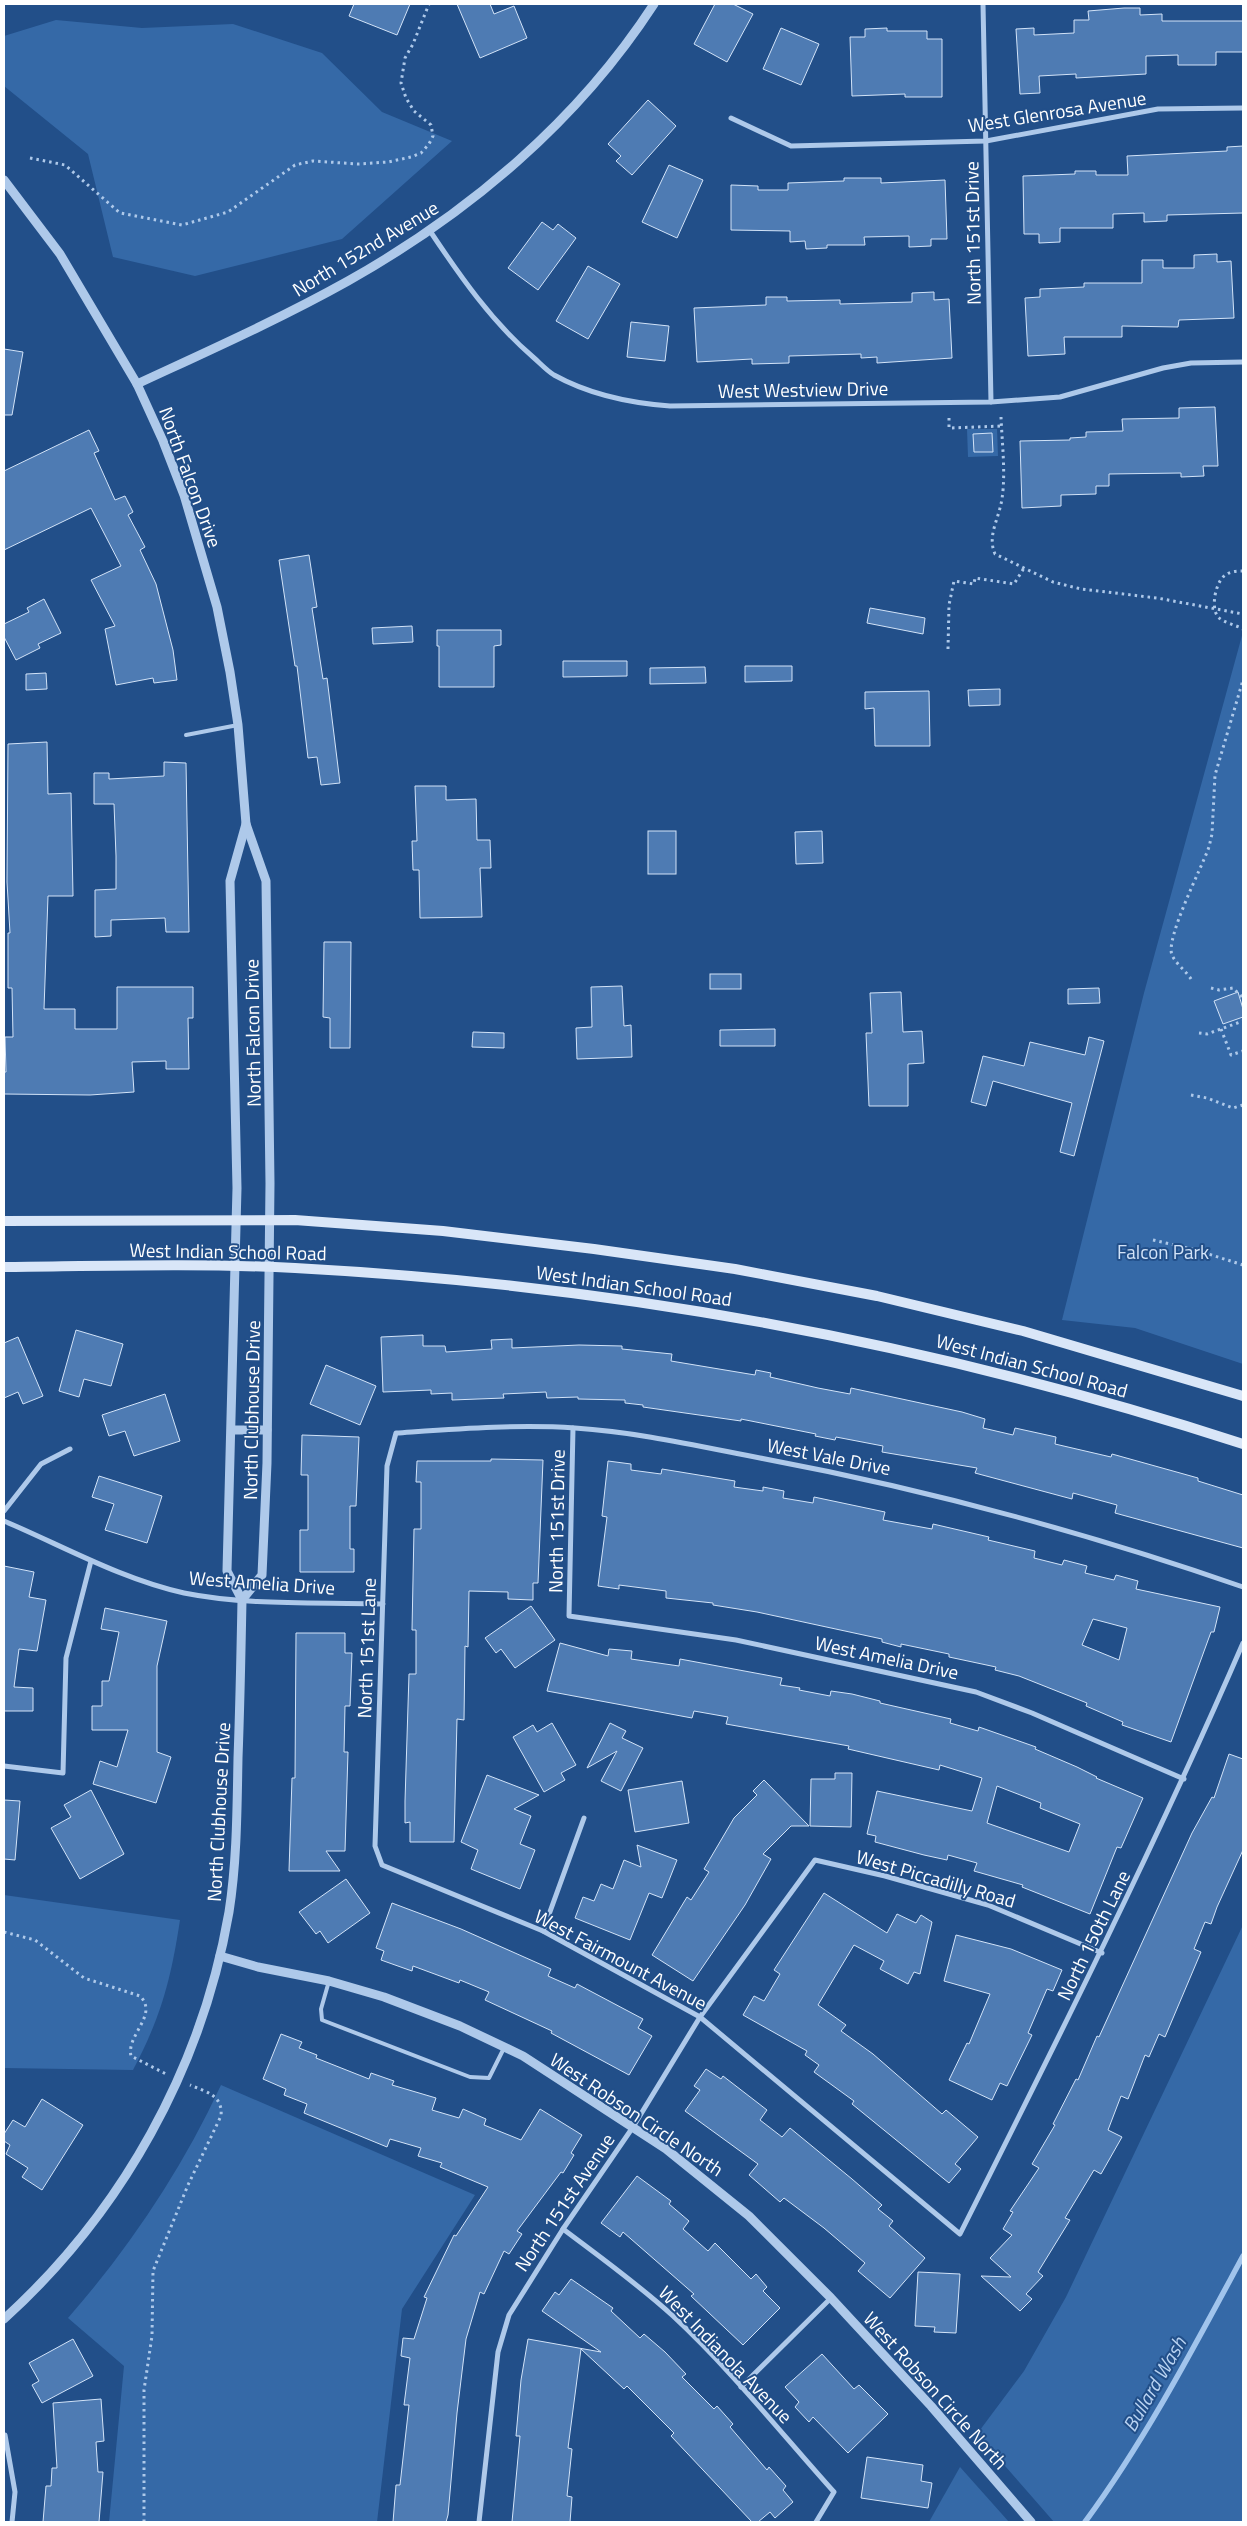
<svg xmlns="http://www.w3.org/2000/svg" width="1247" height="2526" font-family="'Titillium Web',sans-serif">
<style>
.green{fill:#3569a7}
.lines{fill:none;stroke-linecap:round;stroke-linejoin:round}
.stream{stroke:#a1c4ec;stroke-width:5.5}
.building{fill:#4e7bb3;stroke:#d2e3f8;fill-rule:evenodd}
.path{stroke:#aec9ea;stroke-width:3;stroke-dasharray:2.5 4;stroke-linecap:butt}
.service{stroke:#aec9ea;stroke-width:4}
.minor{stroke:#aec9ea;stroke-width:5}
.tertiary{stroke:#aec9ea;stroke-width:9}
.secondary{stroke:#d9e6f8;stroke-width:10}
.labels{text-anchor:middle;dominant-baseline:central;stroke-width:4;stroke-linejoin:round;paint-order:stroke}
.street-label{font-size:19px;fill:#fff;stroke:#224f89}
.park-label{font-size:19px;fill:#d2e3f8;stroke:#224f89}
.water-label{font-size:20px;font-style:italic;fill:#b9d3f2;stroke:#224f89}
</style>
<rect width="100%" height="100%" fill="#224f89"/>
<g class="green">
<polygon points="56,20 142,28 233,24 322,53 382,112 452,141 342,239 195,276 113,257 88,154 4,86 4,36"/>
<polygon points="967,429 997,429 998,456 968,457"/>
<polygon points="1243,632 1243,1364 1135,1328 1062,1320 1144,993"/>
<path d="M 4,1895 L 180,1920 C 171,1979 161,2017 133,2070 L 4,2068 Z"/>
<polygon points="1243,1925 1243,2522 1054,2522 977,2434 1024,2371 1066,2297"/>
<path d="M 221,2085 L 475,2195 L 402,2309 L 377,2522 L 109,2522 L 124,2366 L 68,2318 C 130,2247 181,2171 221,2085 Z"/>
<polygon points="960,2467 1009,2522 929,2522"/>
</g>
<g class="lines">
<path class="stream" d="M 1085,2522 C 1146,2439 1194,2347 1243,2256"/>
</g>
<g class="building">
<polygon points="354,4 410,4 397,35 349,16"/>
<polygon points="457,4 490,4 494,14 514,6 527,38 480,58"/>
<polygon points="715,4 733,4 753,14 727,62 694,44"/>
<polygon points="1124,8 1140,8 1140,15 1162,14 1162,21 1243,21 1243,52 1216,52 1216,65 1178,65 1178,55 1146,56 1146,74 1076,78 1076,74 1039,76 1040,93 1020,94 1016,29 1034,28 1034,35 1074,33 1074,20 1089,20 1088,11"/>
<polygon points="781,28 819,44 801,85 763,69"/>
<polygon points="887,28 887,31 927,31 927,39 942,39 942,97 905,97 905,94 852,96 850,37 865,37 865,29"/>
<polygon points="648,100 676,126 632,175 616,161 621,156 608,144"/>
<polygon points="1243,146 1243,213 1167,215 1167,221 1144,222 1144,213 1113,214 1113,228 1060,228 1060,242 1039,243 1039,234 1024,234 1023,176 1075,174 1075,171 1096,171 1096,175 1128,175 1127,156 1227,151 1227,147"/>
<polygon points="669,165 703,180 677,238 642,222"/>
<polygon points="844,178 881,178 881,183 945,180 947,239 931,239 931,246 909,247 909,236 864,237 865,245 827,245 827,248 806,249 805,241 790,242 790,231 731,230 731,185 758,186 758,190 788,190 788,183 844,181"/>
<polygon points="542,222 553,230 558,224 576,238 538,290 508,268"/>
<polygon points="1217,254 1217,262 1231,261 1234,318 1179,320 1178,327 1122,326 1122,337 1064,337 1065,354 1028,356 1025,298 1040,297 1040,289 1084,287 1084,283 1142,283 1142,260 1163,260 1163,268 1194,268 1194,255"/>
<polygon points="588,266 620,284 588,339 556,321"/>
<polygon points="934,292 934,300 949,299 952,358 877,363 877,357 861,358 861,354 789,356 789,363 752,364 752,359 697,362 694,308 766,305 766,297 787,297 787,301 840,300 840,304 912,302 912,293"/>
<polygon points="631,322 669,326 665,361 627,357"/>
<polygon points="4,349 23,352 12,415 4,415"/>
<polygon points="1215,407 1218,466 1203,466 1204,476 1181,477 1181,473 1109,474 1109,486 1096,486 1096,494 1061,495 1061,506 1022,508 1020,441 1070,440 1070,438 1086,437 1086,432 1123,431 1122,419 1179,418 1179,408"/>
<polygon points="89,430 99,451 94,453 115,500 125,496 133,512 128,515 145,547 140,550 156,584 173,650 177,680 154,683 153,678 116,685 105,629 115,626 91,580 121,566 91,508 4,550 4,471"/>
<polygon points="992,433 993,452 974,452 973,434"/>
<polygon points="309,555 317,607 312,608 323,679 327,678 340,783 321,785 317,757 308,758 297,666 295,666 279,560"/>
<polygon points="44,599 61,633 38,644 40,648 16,660 4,637 4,624 29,612 27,608"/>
<polygon points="870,608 925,618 923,634 867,623"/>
<polygon points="412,626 413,642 373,644 372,628"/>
<polygon points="437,630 501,630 501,645 494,646 494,687 439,687 439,646 437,646"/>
<polygon points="563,661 627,661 627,676 563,677"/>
<polygon points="745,666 792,666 792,681 745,682"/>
<polygon points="705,667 706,683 650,684 650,668"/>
<polygon points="46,673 47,689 26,690 26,674"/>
<polygon points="1000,689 1000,705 969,706 968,690"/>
<polygon points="929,691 930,746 875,746 874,708 865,709 865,692"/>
<polygon points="47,742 48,794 71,793 73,896 48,896 44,1009 75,1009 75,1029 117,1029 117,987 193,987 193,1018 188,1018 189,1069 166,1069 166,1061 132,1062 134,1092 90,1095 4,1094 4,1072 6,1072 5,1037 13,1037 12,988 8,988 8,933 10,933 7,882 8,744"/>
<polygon points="164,762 186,763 189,932 166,932 165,918 111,920 111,936 95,937 95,890 116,889 116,856 114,804 94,804 94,773 109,773 109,779 164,776"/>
<polygon points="415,786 446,786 446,800 476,799 477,840 490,840 491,868 480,868 482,917 420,918 419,870 413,870 412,841 417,841"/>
<rect x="648" y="831" width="28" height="43"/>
<polygon points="822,831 823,863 796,864 795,832"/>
<polygon points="324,942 351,942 350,1048 330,1048 330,1018 323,1017"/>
<rect x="710" y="974" width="31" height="15"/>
<polygon points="622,986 624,1026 631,1025 632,1057 577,1059 576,1028 592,1027 591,987"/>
<polygon points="1099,988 1100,1003 1068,1004 1068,989"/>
<polygon points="901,992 903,1032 922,1031 924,1063 908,1064 908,1106 869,1106 866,1033 872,1033 870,993"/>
<polygon points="1238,992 1243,1009 1243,1017 1223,1024 1214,1001"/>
<polygon points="775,1029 775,1046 720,1046 720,1030"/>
<polygon points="473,1032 504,1033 504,1048 472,1047"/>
<polygon points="1089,1037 1104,1041 1074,1156 1060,1152 1072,1103 993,1081 986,1106 971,1102 983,1056 1024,1066 1030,1042 1085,1055"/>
<polygon points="76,1330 123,1344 111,1386 84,1379 79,1397 59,1391"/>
<polygon points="423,1335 423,1346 445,1346 446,1352 492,1349 491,1340 512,1339 512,1348 579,1345 622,1346 622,1349 672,1354 671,1361 755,1375 756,1370 771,1373 770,1377 818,1388 850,1394 851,1388 962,1412 985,1419 983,1428 1013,1435 1015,1428 1056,1437 1055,1444 1111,1457 1112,1454 1198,1478 1198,1481 1243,1495 1243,1548 1115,1513 1117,1505 1073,1493 1072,1499 975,1473 977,1468 882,1452 883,1446 836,1437 835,1440 815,1436 816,1434 741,1419 741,1421 643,1407 643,1405 625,1403 625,1400 578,1399 578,1397 547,1398 546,1392 503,1394 504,1398 452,1400 452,1393 431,1394 431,1390 383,1392 381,1337"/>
<polygon points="18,1337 43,1396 23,1404 18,1392 4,1398 4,1343"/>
<polygon points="326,1365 376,1386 360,1425 310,1404"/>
<polygon points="165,1394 180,1441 134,1456 125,1431 109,1436 102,1415"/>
<polygon points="302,1435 359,1437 356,1506 350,1506 350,1549 354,1549 354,1572 300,1572 300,1530 308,1530 308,1475 301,1475"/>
<polygon points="491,1459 543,1460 538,1583 533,1583 533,1600 508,1599 508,1592 469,1591 468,1647 465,1646 464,1720 457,1719 454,1842 410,1842 410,1822 405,1823 405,1801 409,1674 416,1674 416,1630 412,1630 414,1529 421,1529 421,1482 416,1482 417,1461 491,1461"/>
<path d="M 608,1461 L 631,1464 L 631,1470 L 661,1474 L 662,1469 L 735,1481 L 734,1487 L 763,1491 L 763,1487 L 784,1491 L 783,1498 L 813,1503 L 814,1497 L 885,1512 L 883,1520 L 932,1529 L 933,1524 L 989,1537 L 988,1540 L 1035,1551 L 1034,1558 L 1062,1565 L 1064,1560 L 1087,1566 L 1085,1573 L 1114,1580 L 1116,1575 L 1138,1581 L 1136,1589 L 1220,1607 L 1214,1632 L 1211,1632 L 1171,1742 L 1122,1725 L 1123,1722 L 1086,1706 L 1087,1703 L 1019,1676 L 995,1670 L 996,1667 L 949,1657 L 949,1654 L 901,1644 L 901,1647 L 882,1642 L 882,1639 L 757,1612 L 713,1605 L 713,1603 L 666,1598 L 666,1591 L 619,1585 L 619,1589 L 598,1586 L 607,1517 L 602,1516 ZM 1093,1619 L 1127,1628 L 1119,1660 L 1082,1645 Z"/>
<polygon points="99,1476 162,1496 147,1543 105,1530 114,1504 92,1497"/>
<polygon points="4,1566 34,1572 29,1597 46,1600 37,1651 19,1649 14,1687 33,1688 33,1711 4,1711"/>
<polygon points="531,1606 555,1640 515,1668 501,1649 496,1653 485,1638"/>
<polygon points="105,1608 167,1621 157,1666 157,1752 171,1757 156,1803 93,1784 100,1761 117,1767 128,1730 92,1730 92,1706 102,1706 102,1681 109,1681 119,1632 101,1629"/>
<polygon points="296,1633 345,1633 345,1653 352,1653 350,1706 345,1706 344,1752 348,1752 345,1851 326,1851 340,1871 289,1871 292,1778 295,1778"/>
<path d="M 560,1643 L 608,1656 L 609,1649 L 632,1651 L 631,1659 L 679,1666 L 680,1659 L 782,1678 L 780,1685 L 800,1688 L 799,1690 L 830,1696 L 831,1691 L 852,1694 L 880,1701 L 880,1703 L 951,1719 L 950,1723 L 978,1731 L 979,1727 L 1036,1747 L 1035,1749 L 1077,1767 L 1097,1777 L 1096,1778 L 1143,1798 L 1121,1848 L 1117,1847 L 1090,1914 L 1022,1887 L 1023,1885 L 974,1871 L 977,1863 L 948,1855 L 947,1860 L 924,1855 L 875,1842 L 876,1836 L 867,1834 L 877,1791 L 972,1811 L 982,1778 L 940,1765 L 939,1770 L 848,1749 L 849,1746 L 726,1724 L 728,1717 L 694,1711 L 692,1718 L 547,1691 ZM 997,1786 L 1041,1803 L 1040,1808 L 1080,1824 L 1069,1852 L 987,1823 Z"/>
<polygon points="552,1723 576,1765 561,1773 565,1780 544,1792 513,1737 533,1725 537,1732"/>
<polygon points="610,1723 626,1731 622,1738 643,1748 621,1791 601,1781 617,1751 587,1768"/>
<polygon points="1229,1754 1243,1759 1243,1850 1217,1907 1211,1924 1205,1922 1194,1949 1201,1952 1165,2037 1159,2034 1149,2057 1145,2055 1128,2099 1121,2096 1108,2130 1122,2137 1101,2174 1094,2170 1065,2218 1070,2220 1038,2272 1043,2276 1026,2294 1032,2299 1020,2311 981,2276 1011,2277 990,2258 1012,2235 1003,2229 1013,2212 1010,2211 1039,2168 1032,2164 1055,2125 1053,2124 1076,2079 1078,2080 1097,2036 1099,2037 1192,1833 1212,1797 1214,1798"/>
<polygon points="835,1773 852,1773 851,1827 810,1826 811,1779 835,1779"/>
<polygon points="487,1775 539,1795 514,1809 531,1816 520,1844 535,1850 520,1889 471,1869 478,1850 461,1842"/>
<polygon points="764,1780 809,1826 791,1826 763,1854 771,1859 745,1905 693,1981 652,1955 687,1897 691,1900 709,1872 704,1869 734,1818 757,1795 753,1791"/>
<polygon points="682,1781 689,1823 635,1832 628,1790"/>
<polygon points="91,1790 124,1854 80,1879 51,1828 71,1817 64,1805"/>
<polygon points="4,1800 20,1801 15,1860 4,1859"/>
<polygon points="637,1845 677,1860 662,1898 649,1893 630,1940 575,1918 583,1897 594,1901 601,1884 613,1889 624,1860 641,1867"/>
<polygon points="346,1879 370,1913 328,1943 320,1931 316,1934 299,1912"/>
<polygon points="824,1893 887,1933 897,1914 916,1923 921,1915 932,1922 920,1974 914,1972 908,1984 880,1969 884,1961 854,1945 818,2005 846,2025 841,2031 873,2054 942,2114 946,2110 978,2137 955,2164 961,2169 949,2183 852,2104 854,2101 814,2072 819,2065 805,2055 807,2051 743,2015 754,1996 764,2001 780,1974 774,1970"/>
<polygon points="392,1903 461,1929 551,1969 548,1976 575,1988 577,1984 643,2019 638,2028 652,2036 629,2075 551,2033 552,2031 485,2000 489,1992 460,1980 459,1983 413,1966 412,1971 381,1960 384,1951 376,1948"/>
<polygon points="956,1935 1011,1949 1062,1970 1053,1991 1047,1989 1028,2033 1032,2035 1007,2086 1000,2083 992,2100 949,2080 967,2043 969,2044 990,1994 944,1981"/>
<polygon points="281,2034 302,2042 299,2048 317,2055 316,2058 369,2079 371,2073 394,2081 392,2085 436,2098 432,2110 459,2118 463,2109 486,2119 484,2125 521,2140 540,2109 582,2135 571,2153 574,2155 563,2173 561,2172 517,2231 522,2234 509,2254 504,2251 484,2294 480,2292 466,2339 457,2413 448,2515 446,2522 393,2522 396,2485 400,2485 409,2405 404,2405 410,2358 401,2356 403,2338 414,2339 427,2298 424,2297 454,2235 456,2236 488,2187 440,2167 442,2163 418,2156 421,2148 390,2139 387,2147 304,2113 307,2104 284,2095 286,2089 263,2079"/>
<polygon points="706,2069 721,2079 723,2076 767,2110 760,2120 782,2137 790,2128 852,2179 882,2205 878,2209 893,2221 889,2226 925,2258 890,2298 858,2271 865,2263 824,2228 784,2198 780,2202 749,2175 758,2164 685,2111 700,2090 694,2086"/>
<polygon points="42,2099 83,2125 42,2190 22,2177 28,2168 6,2154 10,2145 4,2141 4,2134 13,2120 25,2127"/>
<polygon points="637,2176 671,2201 669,2204 689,2221 683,2229 708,2251 715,2243 751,2279 756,2274 767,2287 763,2291 780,2308 743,2345 691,2296 694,2294 623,2232 620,2237 601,2223"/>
<polygon points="918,2272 960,2274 956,2333 934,2332 935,2327 915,2326"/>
<polygon points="571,2279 613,2308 611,2311 640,2338 644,2334 665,2352 686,2374 682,2377 714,2409 717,2406 733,2424 730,2427 767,2470 769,2467 786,2486 783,2490 793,2502 775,2518 770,2512 758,2522 752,2522 671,2436 674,2433 627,2386 624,2389 581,2349 568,2448 572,2449 567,2496 572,2497 570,2522 512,2522 520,2436 516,2436 521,2380 528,2339 601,2352 542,2311 555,2292 559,2295"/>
<polygon points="73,2339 93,2376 42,2403 32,2385 39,2381 29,2363"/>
<polygon points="822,2354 854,2389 859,2385 888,2414 848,2453 813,2417 809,2422 795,2407 799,2402 785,2387"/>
<polygon points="101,2399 104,2441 96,2442 98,2472 103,2472 99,2522 43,2522 46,2486 51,2486 52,2468 57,2468 53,2403"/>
<polygon points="867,2457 923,2465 921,2481 932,2483 928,2508 861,2498"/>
</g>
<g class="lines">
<g class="path">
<polyline points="30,158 65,165 120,213 182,225 228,212 295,165 313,161 358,164 388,162 411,157 421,153 429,144 433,136 431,125 414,111 406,98 401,83 405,58 413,44 429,4"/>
<path d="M 1001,417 C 1002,444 1007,483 1000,508 C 996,524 988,538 995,554 L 1053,582 L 1081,589 L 1157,598 L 1243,614"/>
<polyline points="949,418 949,428 1001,426"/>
<path d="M 1243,571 C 1239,571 1232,571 1227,574 C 1216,579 1210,607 1218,617 C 1224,623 1236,625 1243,629"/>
<polyline points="948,649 949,605 954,581 974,584 975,578 1014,584 1024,568"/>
<path d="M 1191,979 C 1186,971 1176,964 1172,955 C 1165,939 1202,867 1209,847 L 1212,834 L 1215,775 L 1243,680"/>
<polyline points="1211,988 1219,990 1233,988 1243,998"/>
<polyline points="1221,1029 1231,1055 1243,1051"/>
<polyline points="1199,1033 1207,1034 1243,1021"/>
<polyline points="1191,1095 1207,1098 1233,1108 1243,1105"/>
<polyline points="1153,1240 1196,1250 1243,1265"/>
<path d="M 4,1932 L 35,1940 L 84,1978 L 140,1996 C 159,2015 126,2035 131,2056 L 166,2074"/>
<path d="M 144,2522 L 144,2390 L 152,2336 L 153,2271 L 188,2185 L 221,2116 C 223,2095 206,2092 190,2085"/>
</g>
<g class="service">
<polyline points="186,735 238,725"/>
<polyline points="329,1981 321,2009 322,2020 470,2077 489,2078 504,2048"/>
</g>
<g class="minor">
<polyline points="983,4 991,402"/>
<polyline points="731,118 791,146 986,141 1158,109 1243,108"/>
<path d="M 430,231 C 460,276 492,322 533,357 C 540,363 546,370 554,375 C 590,395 629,403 670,406 L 991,402 L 1060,397 L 1163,368 L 1191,363 L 1243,362"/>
<polyline points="573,1428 569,1616 736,1640 976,1692 1032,1713 1184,1779"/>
<polyline points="4,1511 41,1464 70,1449"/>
<path d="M 4,1521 C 63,1546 121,1579 184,1593 C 249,1606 317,1602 383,1604"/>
<path d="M 1243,1587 C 1085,1532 925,1489 760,1458 C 698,1446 637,1432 575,1428 C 516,1424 455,1429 396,1433 L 387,1466 L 375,1846 L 382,1865 L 543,1931 L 700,2017 L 960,2234 C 1058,2039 1156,1844 1243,1643"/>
<polyline points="4,1766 63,1773 66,1658 91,1561"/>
<polyline points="543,1931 584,1818"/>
<path d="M 563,2229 C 600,2257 638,2284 673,2316 C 731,2370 781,2433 834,2492 L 816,2522"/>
<polyline points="741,2387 831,2298"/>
<polyline points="5,2435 15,2492 12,2522"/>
<polyline points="479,2522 498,2352 509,2315 563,2229 633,2127 700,2017 815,1860 885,1876 988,1905 1102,1953"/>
</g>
<g class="tertiary">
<polyline points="4,180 60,254 137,384 163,441 184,495 217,607 230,672 238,725 246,824 266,881 270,1183 267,1463 262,1575 242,1600"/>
<path d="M 137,384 C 208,351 280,319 348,281 C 469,213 578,121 654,4"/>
<polyline points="232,1430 267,1430"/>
<polyline points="220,1956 258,1967 329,1981 384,1997 460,2026 523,2056 666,2149 749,2216 831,2298 931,2406 1031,2522"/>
<path d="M 4,2319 C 122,2212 202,2068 229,1912 C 237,1861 237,1809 238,1758 C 240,1705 241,1653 242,1600 L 227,1571 L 237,1188 L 230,881 L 246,824"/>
</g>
<g class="secondary">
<polyline points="4,1221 295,1220 443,1231 594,1249 735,1269 877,1296 1023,1331 1243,1396"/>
<path d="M 4,1267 C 101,1266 198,1263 295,1268 C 617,1285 936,1344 1243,1444"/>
</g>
</g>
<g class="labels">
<g class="street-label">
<text transform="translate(1057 111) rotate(-9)">West Glenrosa Avenue</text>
<text transform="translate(972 233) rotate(-91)">North 151st Drive</text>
<text transform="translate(365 248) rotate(-31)">North 152nd Avenue</text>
<text transform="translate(803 389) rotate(-1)">West Westview Drive</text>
<text transform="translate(191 477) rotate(70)">North Falcon Drive</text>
<text transform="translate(252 1033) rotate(-91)">North Falcon Drive</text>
<text transform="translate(228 1251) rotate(1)">West Indian School Road</text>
<text transform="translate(634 1285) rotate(8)">West Indian School Road</text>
<text transform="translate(1032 1365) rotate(15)">West Indian School Road</text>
<text transform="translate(251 1410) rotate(-89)">North Clubhouse Drive</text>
<text transform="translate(829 1456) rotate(11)">West Vale Drive</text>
<text transform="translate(556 1521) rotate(-89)">North 151st Drive</text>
<text transform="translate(262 1582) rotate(4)">West Amelia Drive</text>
<text transform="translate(366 1648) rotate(-88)">North 151st Lane</text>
<text transform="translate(887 1657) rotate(12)">West Amelia Drive</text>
<text transform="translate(218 1812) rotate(-87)">North Clubhouse Drive</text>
<text transform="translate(936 1878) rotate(16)">West Piccadilly Road</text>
<text transform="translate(1093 1935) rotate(-64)">North 150th Lane</text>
<text transform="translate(621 1959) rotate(28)">West Fairmount Avenue</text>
<text transform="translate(637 2114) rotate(34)">West Robson Circle North</text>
<text transform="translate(564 2202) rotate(-56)">North 151st Avenue</text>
<text transform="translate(726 2354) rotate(46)">West Indianola Avenue</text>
<text transform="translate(936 2390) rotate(48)">West Robson Circle North</text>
</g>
<g class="park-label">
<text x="1163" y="1251">Falcon Park</text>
</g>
<g class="water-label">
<text transform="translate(1154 2384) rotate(-60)">Bullard Wash</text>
</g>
</g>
<rect width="1247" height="2526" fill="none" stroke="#ffffff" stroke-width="10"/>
</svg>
